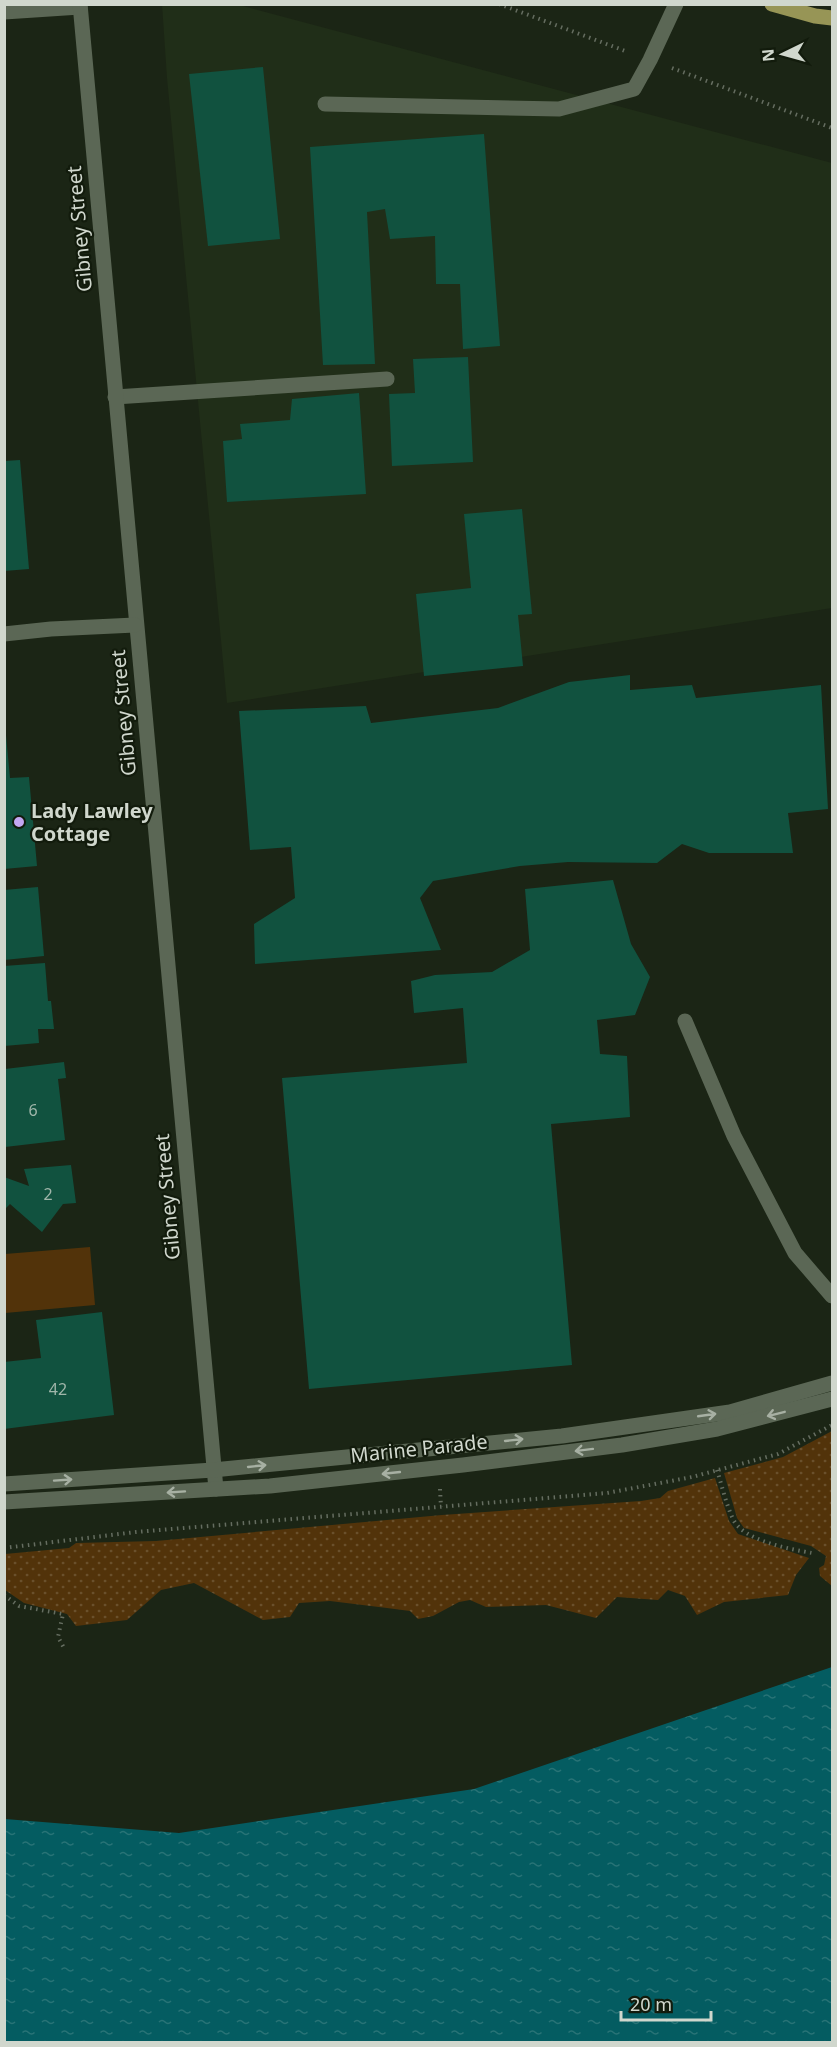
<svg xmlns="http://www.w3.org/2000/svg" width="837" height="2047" font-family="'Noto Sans',sans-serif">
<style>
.built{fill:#202e18}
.grass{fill:url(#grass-dots)}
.garden{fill:#52330a}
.water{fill:url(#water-ripples)}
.building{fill:#11523f}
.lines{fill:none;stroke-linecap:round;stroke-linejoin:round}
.path{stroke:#656d60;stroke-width:4;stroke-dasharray:1.5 4.5;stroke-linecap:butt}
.lane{stroke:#5b6755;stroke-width:15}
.street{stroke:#5b6755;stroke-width:15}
.secondary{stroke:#5b6755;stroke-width:15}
.primary{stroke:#979556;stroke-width:15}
.oneway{stroke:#a7b0a3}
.poi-dot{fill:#c3a7f2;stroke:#121b0c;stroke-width:2}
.labels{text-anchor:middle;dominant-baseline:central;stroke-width:4.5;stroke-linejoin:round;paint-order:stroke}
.number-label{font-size:16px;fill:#a0b6aa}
.street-label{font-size:20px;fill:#d0d7cd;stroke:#121b0c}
.poi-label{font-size:20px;font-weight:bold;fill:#d0d7cd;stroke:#121b0c;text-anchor:start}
</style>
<defs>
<pattern id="grass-dots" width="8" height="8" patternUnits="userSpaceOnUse" patternTransform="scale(1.5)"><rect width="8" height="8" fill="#52330a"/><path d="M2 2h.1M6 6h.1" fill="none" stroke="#6a502c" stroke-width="1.8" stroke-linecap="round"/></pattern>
<pattern id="water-ripples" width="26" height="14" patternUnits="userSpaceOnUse" patternTransform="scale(1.5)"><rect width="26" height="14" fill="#045c61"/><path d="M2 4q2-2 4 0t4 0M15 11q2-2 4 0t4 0" fill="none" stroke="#287376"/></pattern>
</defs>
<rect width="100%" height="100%" fill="#1b2515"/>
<polygon class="built" points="162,4 239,5 832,163 832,608 227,703 167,78"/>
<g class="grass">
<polygon points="832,1431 832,1586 820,1576 819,1568 824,1565 826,1556 811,1546 744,1528 737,1518 724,1473 783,1457"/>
<polygon points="715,1478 729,1521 738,1534 809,1558 796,1575 788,1595 724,1602 697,1615 685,1596 668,1590 658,1600 617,1597 596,1618 546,1605 486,1607 470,1600 459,1602 433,1616 418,1619 410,1611 387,1608 330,1601 299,1603 290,1617 263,1620 194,1583 161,1590 127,1620 76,1626 67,1614 24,1603 5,1590 5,1554 69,1548 76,1543 156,1541 442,1515 641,1501 660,1498 668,1491"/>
</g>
<polygon class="garden" points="90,1247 95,1305 5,1313 5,1254"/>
<polygon class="water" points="832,1667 832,2042 5,2042 5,1819 179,1833 474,1789"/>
<g class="building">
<polygon points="263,67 280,239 208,246 189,74"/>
<polygon points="484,134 500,346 463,349 460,284 436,284 435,236 390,239 385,209 367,212 375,364 323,365 310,147"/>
<polygon points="468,357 473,462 392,466 389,394 415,393 413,359"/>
<polygon points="359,393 366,494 227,502 223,441 242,439 240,424 290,420 292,399"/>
<polygon points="20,460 29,569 4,571 4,461"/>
<polygon points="522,509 532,614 518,615 523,666 424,676 416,594 471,588 464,514"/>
<polygon points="630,675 630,690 692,685 696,698 821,685 828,809 788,813 793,853 709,853 682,844 657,863 568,862 520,866 433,881 420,898 441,950 255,964 254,924 295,898 291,847 250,850 239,711 366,706 371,723 498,708 569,682"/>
<polygon points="4,735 6,735 10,778 29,777 37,866 4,869"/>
<polygon points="613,880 631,944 650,977 635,1015 597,1020 600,1054 627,1056 630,1117 551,1124 572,1365 309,1389 282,1078 467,1063 463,1008 414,1013 411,981 435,975 492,972 530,950 525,889"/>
<polygon points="38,887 44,956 4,960 4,890"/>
<polygon points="45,963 48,1001 51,1001 54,1029 38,1029 39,1043 4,1046 4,966"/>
<polygon points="64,1062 66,1078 58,1079 65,1140 5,1147 5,1069"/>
<polygon points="71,1165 76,1203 63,1204 42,1232 10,1204 4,1210 4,1177 29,1186 24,1169"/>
<polygon points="102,1312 114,1415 4,1429 4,1362 41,1358 36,1320"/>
</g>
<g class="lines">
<g class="path">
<polyline points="499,4 628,52"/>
<polyline points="672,68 832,128"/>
<path d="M 717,1470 C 722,1486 726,1504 733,1519 C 743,1541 790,1549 812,1553"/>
<polyline points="440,1489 441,1507"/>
<polyline points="4,1548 136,1532 607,1493 692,1477 778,1454 832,1425"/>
<polyline points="4,1595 19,1606 63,1614 58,1637 64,1648"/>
</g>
<g class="lane">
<polyline points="4,12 80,7"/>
<polyline points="325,104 559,109 634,89 650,60 676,4"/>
<polyline points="115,397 387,379"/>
<polyline points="685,1021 734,1136 795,1253 832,1296"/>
</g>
<g class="street">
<polyline points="80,4 216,1489"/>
<polyline points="4,634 51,629 135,625"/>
</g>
<g class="secondary">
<polyline points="4,1484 213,1470 562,1436 730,1412 832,1383"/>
<polyline points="4,1502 270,1486 463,1465 622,1445 717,1429 832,1399"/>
</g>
<polyline class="primary" points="772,4 815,16 832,18"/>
</g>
<defs><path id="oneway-shaft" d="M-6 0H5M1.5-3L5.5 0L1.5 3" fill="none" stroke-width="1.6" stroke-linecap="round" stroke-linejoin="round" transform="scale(1.5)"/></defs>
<g class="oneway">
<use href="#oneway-shaft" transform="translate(776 1414) rotate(166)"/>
<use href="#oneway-shaft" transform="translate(707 1415) rotate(-8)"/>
<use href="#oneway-shaft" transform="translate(514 1440) rotate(-6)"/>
<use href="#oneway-shaft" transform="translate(584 1450) rotate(173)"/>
<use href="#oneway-shaft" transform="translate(257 1466) rotate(-6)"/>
<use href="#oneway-shaft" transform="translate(391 1473) rotate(174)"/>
<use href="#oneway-shaft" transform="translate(63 1480) rotate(-4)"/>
<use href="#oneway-shaft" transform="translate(176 1492) rotate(176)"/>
</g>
<circle class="poi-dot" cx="19" cy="822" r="6"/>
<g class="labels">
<g class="number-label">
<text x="33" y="1110">6</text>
<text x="48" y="1194">2</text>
<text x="58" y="1389">42</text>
</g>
<g class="street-label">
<text transform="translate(79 229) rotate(-95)">Gibney Street</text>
<text transform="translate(123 713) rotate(-95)">Gibney Street</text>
<text transform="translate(167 1197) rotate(-95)">Gibney Street</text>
<text transform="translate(419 1448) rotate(-6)">Marine Parade</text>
</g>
<g class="poi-label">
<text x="31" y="810">Lady Lawley<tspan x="31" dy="23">Cottage</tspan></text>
</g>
</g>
<rect width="837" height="2047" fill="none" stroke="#d0d7cd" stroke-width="12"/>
<g transform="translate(783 54) rotate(265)" stroke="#121b0c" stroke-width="4.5" paint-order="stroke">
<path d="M0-4.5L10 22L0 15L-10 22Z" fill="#d0d7cd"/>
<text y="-9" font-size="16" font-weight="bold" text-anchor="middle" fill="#d0d7cd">N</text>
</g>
<path d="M621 2011v9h90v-9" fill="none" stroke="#d0d7cd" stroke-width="3"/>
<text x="630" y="2011" font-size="18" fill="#d0d7cd" stroke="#121b0c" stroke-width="4.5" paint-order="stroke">20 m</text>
</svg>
